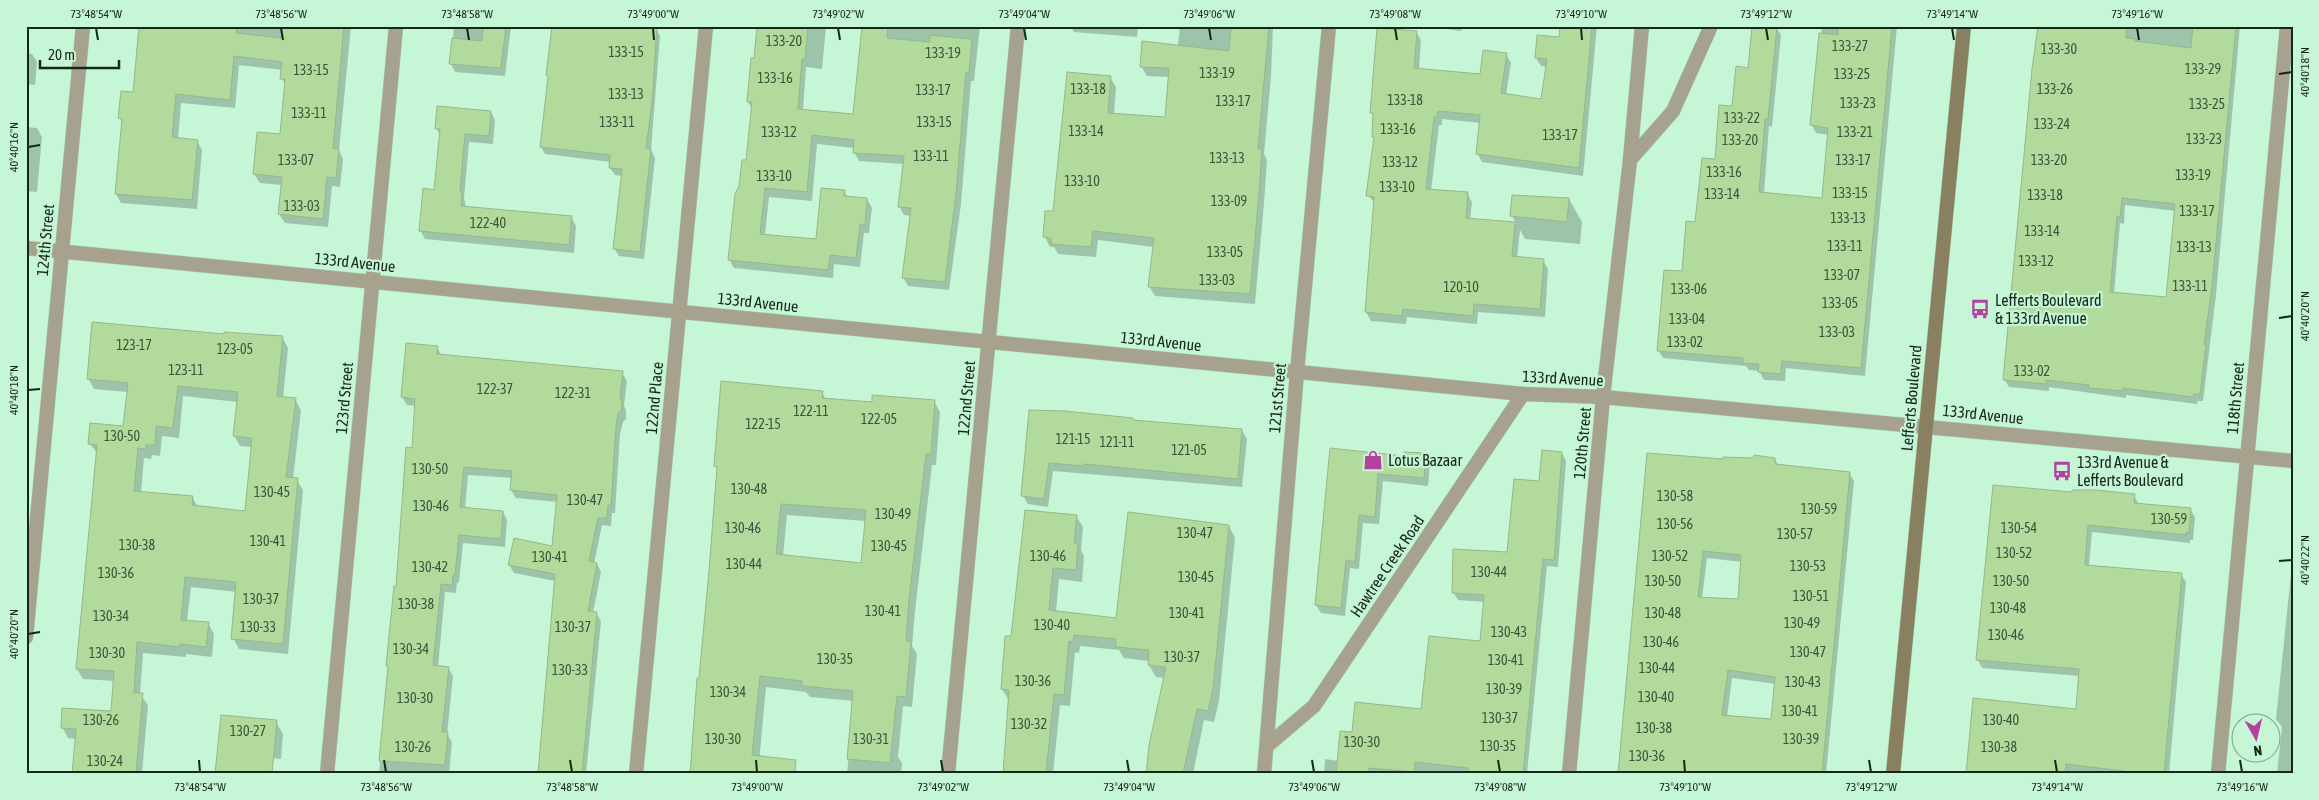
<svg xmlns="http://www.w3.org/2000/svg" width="2319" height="800" font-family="'Asap Condensed',sans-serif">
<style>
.shadow{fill:#0003;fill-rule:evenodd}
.building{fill:#b1da9c;stroke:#99b68b;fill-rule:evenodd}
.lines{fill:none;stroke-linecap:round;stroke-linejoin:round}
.minor-casing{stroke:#a5d1b4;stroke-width:15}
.secondary-casing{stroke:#a5d1b4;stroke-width:15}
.minor{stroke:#a7a28d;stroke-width:14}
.secondary{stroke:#888060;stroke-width:14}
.ticks{fill:none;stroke:#14271b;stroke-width:2}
.labels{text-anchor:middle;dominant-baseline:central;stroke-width:4.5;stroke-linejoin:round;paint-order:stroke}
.number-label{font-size:14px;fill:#3b543b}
.street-label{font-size:16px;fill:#14271b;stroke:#c5f6d5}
.poi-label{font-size:16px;fill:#14271b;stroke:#c5f6d5;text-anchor:start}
.neatline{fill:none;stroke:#14271b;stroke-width:2}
.ticks-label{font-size:12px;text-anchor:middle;fill:#14271b}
</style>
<rect width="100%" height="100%" fill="#c5f6d5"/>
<g class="shadow">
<polygon points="139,26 351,26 339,151 343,159 340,187 332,186 328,227 285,223 279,214 282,185 260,183 254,174 281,135 286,86 282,79 283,70 239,65 235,108 181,103 178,139 197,141 202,150 197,209 121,203 116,194 122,123 120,118 134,94"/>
<polygon points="454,26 511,26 505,76 455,72 451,64"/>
<polygon points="758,26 826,26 822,69 806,67 803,110 854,115 864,26 980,26 974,81 971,81 961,204 949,290 908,286 903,277 911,216 904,215 899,206 904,164 859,161 854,152 854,148 817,144 812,201 769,197 765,235 817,241 844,191 848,198 867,199 872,208 869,233 864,233 860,267 834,264 833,278 734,268 729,259 741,186 747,162 753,110 748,102"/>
<polygon points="1070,26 1138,26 1137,37 1074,32"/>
<polygon points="1180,26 1273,26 1271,76 1264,154 1267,160 1264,203 1255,304 1155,296 1149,286 1154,247 1098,240 1096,257 1058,254 1054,247 1050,247 1045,237 1110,77 1116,87 1114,115 1166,118 1170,77 1147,76 1141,66 1178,45"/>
<polygon points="1425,26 1462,26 1461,31"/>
<polygon points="1561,26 1597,26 1583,176 1482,162 1477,153 1480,123 1442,119 1442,125 1439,125 1431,191 1467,193 1472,202 1470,220 1516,224 1512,216 1569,199 1582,222 1580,244 1525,239 1520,230 1517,258 1543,260 1548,269 1545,317 1478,312 1477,324 1407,317 1406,324 1371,321 1366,312 1375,204 1368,195 1375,140 1374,117 1372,112 1416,32 1421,40 1419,69 1481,76 1506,54 1511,63 1506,95 1542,101 1547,67 1541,66 1536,58 1560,38"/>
<polygon points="1822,26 1897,26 1865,376 1786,368 1785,381 1764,380 1759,371 1749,370 1746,366 1663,358 1658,350 1716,161 1749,69 1776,27 1781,35 1772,127 1769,126 1764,194 1823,199 1829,135 1816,133 1812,125"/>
<path d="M 2038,26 L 2240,26 L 2216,295 L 2203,401 L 2198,401 L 2197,404 L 2126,395 L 2126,398 L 2049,387 L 2049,391 L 2009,387 L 2004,379 ZM 2125,205 L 2176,211 L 2167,299 L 2114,294 L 2120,223 L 2124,224 Z"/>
<polygon points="656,28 660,36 651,150 655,158 644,259 619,256 614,248 623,176 615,175 610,168 611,162 545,154 541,147"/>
<polygon points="26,53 32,54 37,62 35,85 26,84"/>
<polygon points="491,112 495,120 493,144 469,142 464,198 466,207 571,217 576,226 574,253 425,239 420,230 435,191 441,136 436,128"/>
<polygon points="26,127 37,128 42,137 37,192 26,191"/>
<path d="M 225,336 L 282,337 L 288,348 L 283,398 L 295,399 L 301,410 L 293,479 L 297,480 L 303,490 L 288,654 L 239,649 L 233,638 L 237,592 L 191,587 L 187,621 L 208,623 L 214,634 L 212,657 L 186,654 L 186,657 L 143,653 L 140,694 L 148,705 L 142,774 L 73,774 L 76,739 L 68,738 L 62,727 L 112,713 L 115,681 L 83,679 L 77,669 L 98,454 L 90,444 L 124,427 L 128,392 L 94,389 L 88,378 ZM 183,396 L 238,402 L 234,436 L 240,446 L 252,447 L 246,512 L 198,507 L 192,497 L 141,493 L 144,458 L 151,459 L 152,455 L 160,456 L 162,436 L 179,438 Z"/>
<polygon points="437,348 442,356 622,373 627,381 624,406 626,410 626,419 623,422 620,434 615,513 612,513 611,526 602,525 594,564 597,564 601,572 593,613 596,613 601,621 586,774 538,774 555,581 514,573 509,565 553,547 558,502 516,498 511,490 512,478 468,475 465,509 503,512 507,520 505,547 463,543 459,583 457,582 456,593 445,592 438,667 448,668 453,676 447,734 452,742 449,774 379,774 388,666 413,449 416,406 407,405 402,397"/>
<path d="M 822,392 L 826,400 L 873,404 L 934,401 L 940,412 L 936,465 L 932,465 L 915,611 L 912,646 L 917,654 L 912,707 L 903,706 L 898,757 L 902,763 L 901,774 L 847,774 L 854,701 L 810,697 L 806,692 L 766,687 L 758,774 L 690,774 L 710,572 L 718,471 L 715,466 ZM 787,515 L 866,521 L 863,564 L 783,556 Z"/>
<polygon points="1030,411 1242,430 1247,439 1242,487 1053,471 1048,507 1028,504 1023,496"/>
<polygon points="1331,449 1405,457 1425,454 1430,463 1428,486 1383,481 1379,524 1363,523 1359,569 1350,568 1345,616 1321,613 1316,605"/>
<polygon points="1562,453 1566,461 1558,567 1547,566 1527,774 1324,774 1325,759 1339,761 1353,734 1422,710 1481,643 1485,602 1458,600 1453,592 1508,553 1540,483"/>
<path d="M 1775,459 L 1778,465 L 1849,473 L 1854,481 L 1826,774 L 1619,774 L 1724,461 ZM 1707,558 L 1742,562 L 1740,601 L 1702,598 ZM 1732,678 L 1776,684 L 1772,720 L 1727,717 Z"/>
<polygon points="2073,494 2134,496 2139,505 2190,509 2195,517 2193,540 2190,540 2190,543 2092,532 2089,566 2181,574 2186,582 2169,774 1967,774 2078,710 2080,676 1982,668 1978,660"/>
<polygon points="1076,516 1083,527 1081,550 1084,556 1082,582 1059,579 1056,612 1117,619 1229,526 1235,538 1219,701 1214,722 1204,720 1193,774 1147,774 1165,678 1156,677 1149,665 1149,661 1124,658 1119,650 1080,646 1079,653 1075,652 1070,706 1060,705 1053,774 1005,774 1009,701 1002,689 1006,637 1013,638"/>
<polygon points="2293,554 2293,774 2277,774 2282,727 2276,719"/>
<polygon points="276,722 283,734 281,759 271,758"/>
</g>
<g class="building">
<polygon points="139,26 237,26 236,33 281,38 282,26 344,26 333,148 339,149 336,178 327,177 323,219 278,214 282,177 253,174 257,132 280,134 285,79 280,79 282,62 234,56 230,100 176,94 172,137 198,140 192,200 115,194 122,119 118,118 121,91 133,92"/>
<polygon points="483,26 506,26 501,68 449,64 452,38 482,41"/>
<polygon points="552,26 657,26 652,103 646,148 651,149 640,252 613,249 622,169 609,168 610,155 540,147 548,77 546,75"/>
<polygon points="757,26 808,26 805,59 802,59 798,109 853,114 862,26 888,26 887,38 930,42 930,35 972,39 969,73 966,72 956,194 945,282 902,278 911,208 898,207 904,156 853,153 854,140 812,135 807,192 765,188 760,234 816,239 821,188 845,190 844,196 867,198 865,225 860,224 856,258 830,255 828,270 728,260 735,194 739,186 742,160 746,160 752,102 747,102 751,58 754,58"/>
<polygon points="1231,26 1269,26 1258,149 1262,149 1259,193 1250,294 1148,287 1154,238 1093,231 1091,247 1051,244 1051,238 1043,237 1045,211 1053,211 1067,72 1111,76 1108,113 1165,117 1169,68 1140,67 1142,41 1229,51"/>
<polygon points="1560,26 1592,26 1579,168 1476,154 1480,115 1438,111 1437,117 1434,117 1426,189 1468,192 1466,218 1515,222 1512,256 1544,259 1540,309 1474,304 1473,316 1403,309 1402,316 1365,312 1374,197 1366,196 1374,137 1372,137 1373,113 1370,113 1377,28 1417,31 1414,68 1480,74 1483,50 1507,53 1501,93 1541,99 1547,59 1535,58 1537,35 1559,37"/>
<polygon points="1752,26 1777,26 1768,119 1765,119 1759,192 1822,198 1828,128 1810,125 1819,33 1838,35 1838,26 1892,26 1861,368 1782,361 1781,374 1758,372 1759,364 1743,363 1743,358 1657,351 1664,270 1682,271 1686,221 1695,222 1702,158 1715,159 1719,105 1732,106 1736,66 1748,68"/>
<path d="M 2038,26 L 2127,26 L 2126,38 L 2135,39 L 2135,41 L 2191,48 L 2193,26 L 2236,26 L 2212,286 L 2204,345 L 2206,345 L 2200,394 L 2194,394 L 2193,397 L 2123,388 L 2122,391 L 2089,388 L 2089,385 L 2046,380 L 2046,384 L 2003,380 L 2032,69 ZM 2122,198 L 2175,204 L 2166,297 L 2110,292 L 2117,216 L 2120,217 Z"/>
<polygon points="437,106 491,111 489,136 465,134 460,192 462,192 461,206 572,216 569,245 419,231 423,188 434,190 440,129 435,129"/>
<polygon points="1512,195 1569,198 1567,222 1510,216"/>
<path d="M 92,322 L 224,334 L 224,332 L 283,336 L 277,396 L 296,398 L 286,477 L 298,478 L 283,644 L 231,639 L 236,582 L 185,577 L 181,620 L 209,622 L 206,647 L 180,644 L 180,647 L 137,642 L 134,693 L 143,693 L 136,774 L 72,774 L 76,729 L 61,728 L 62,708 L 111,711 L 114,671 L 76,669 L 97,445 L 88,444 L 90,423 L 123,426 L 128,383 L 87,379 ZM 178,386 L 238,392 L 233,436 L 252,438 L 245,511 L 192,505 L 193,496 L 134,491 L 138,448 L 146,449 L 146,445 L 155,445 L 156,426 L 173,428 Z"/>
<polygon points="406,343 438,346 437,354 623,371 620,398 622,401 622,410 618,413 616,426 611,506 608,505 607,518 598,518 589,561 597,563 588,611 597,612 582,774 538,774 555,574 508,565 514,538 552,546 557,495 510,490 512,471 464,467 460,507 503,511 501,539 459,535 455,575 453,575 452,585 441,584 433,665 449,667 442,732 448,732 445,765 379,761 388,666 386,666 394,586 396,586 406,447 412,448 415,399 401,397"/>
<path d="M 721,381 L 823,391 L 822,398 L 872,402 L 872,395 L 935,400 L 931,454 L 926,454 L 909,599 L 906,641 L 911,642 L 906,697 L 897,696 L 890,763 L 847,759 L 853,691 L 802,686 L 802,681 L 760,676 L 752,755 L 796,760 L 795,774 L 690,774 L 697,678 L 699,678 L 709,571 L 717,467 L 714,466 ZM 781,504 L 866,510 L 861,563 L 776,554 Z"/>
<polygon points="1029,410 1065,411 1133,418 1133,420 1242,429 1238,479 1084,464 1084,466 1049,463 1044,499 1021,496"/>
<polygon points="1330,448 1404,456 1404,452 1426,453 1424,478 1378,474 1375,517 1359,515 1355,562 1346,560 1341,608 1315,605"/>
<polygon points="1542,450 1562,452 1554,560 1543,559 1523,774 1468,774 1468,768 1415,762 1415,772 1369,768 1368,774 1336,774 1340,731 1352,732 1355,702 1421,709 1429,636 1480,641 1484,595 1452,593 1453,549 1507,552 1514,479 1539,481"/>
<path d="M 1647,453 L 1723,459 L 1723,457 L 1753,458 L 1754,455 L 1775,458 L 1775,464 L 1850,472 L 1822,774 L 1618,774 ZM 1703,551 L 1741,555 L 1738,599 L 1698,597 ZM 1728,670 L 1775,677 L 1771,719 L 1722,715 Z"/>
<polygon points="1993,485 2072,492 2072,490 2096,490 2135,494 2134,503 2191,508 2189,533 2186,532 2186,535 2088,525 2085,565 2182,573 2164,774 2123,774 2123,771 2066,764 2065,774 1966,774 1973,698 2076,709 2079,669 1976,660"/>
<polygon points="1025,510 1077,515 1074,543 1078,544 1076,570 1053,568 1049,610 1116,618 1128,512 1229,525 1213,689 1208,711 1197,709 1183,774 1146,774 1149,745 1166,667 1148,665 1149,650 1116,647 1116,639 1074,635 1073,642 1069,641 1064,695 1054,694 1046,774 1003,774 1009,690 1001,689 1005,636 1011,636"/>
<polygon points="221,715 277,720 272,774 215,774"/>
</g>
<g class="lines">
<defs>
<g id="minor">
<polyline points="1630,160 1673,111 1711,26"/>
<polyline points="26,248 1523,394 1603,397 2293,461"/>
<polyline points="26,637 83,26"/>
<polyline points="1267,746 1314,706 1523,394"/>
<polyline points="327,774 396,26"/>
<polyline points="636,774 706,26"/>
<polyline points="948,774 1018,26"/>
<polyline points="1264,774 1297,372 1329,26"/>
<polyline points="1569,774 1603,397 1630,160 1642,26"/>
<polyline points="2218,774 2287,26"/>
</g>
<polyline id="secondary" points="1893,774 1964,26"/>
</defs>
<use href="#minor" class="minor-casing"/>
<use href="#secondary" class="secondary-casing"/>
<use href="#minor" class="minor"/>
<use href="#secondary" class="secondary"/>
</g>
<path class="ticks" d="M 96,28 L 98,40M 281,28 L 283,40M 467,28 L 469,40M 653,28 L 654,40M 838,28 L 840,40M 1024,28 L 1026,40M 1209,28 L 1211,40M 1395,28 L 1397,40M 1581,28 L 1582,40M 1766,28 L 1768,40M 1952,28 L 1954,40M 2137,28 L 2139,40M 2279,74 L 2292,72M 28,147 L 40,145M 2279,318 L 2292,316M 28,390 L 40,389M 2279,561 L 2292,560M 28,634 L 40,632M 199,760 L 200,772M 384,760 L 386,772M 570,760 L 572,772M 756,760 L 757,772M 941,760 L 943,772M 1127,760 L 1129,772M 1312,760 L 1314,772M 1498,760 L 1500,772M 1684,760 L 1685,772M 1869,760 L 1871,772M 2055,760 L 2057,772M 2240,760 L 2242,772"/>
<defs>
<symbol id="bus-bare" viewBox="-9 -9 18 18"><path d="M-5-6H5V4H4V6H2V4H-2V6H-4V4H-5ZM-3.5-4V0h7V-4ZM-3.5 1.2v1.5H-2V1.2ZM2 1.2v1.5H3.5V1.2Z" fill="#b3429f" stroke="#c5f6d5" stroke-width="2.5" paint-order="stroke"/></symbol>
<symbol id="shop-bare" viewBox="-9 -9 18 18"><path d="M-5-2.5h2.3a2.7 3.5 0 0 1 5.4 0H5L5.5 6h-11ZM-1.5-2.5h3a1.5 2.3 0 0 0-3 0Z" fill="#b3429f" stroke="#c5f6d5" stroke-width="2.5" paint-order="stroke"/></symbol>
</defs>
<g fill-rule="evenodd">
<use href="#bus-bare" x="1966" y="295" width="28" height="28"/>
<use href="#shop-bare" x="1359" y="446" width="28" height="28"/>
<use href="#bus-bare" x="2048" y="457" width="28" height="28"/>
</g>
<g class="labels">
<g class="number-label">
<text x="784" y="41">133-20</text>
<text x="1850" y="46">133-27</text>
<text x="2059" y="49">133-30</text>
<text x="626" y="52">133-15</text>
<text x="943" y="53">133-19</text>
<text x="2203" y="69">133-29</text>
<text x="311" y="70">133-15</text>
<text x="1217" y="73">133-19</text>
<text x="1852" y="74">133-25</text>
<text x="775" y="78">133-16</text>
<text x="1088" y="89">133-18</text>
<text x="2055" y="89">133-26</text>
<text x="933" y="90">133-17</text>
<text x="626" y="94">133-13</text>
<text x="1405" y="100">133-18</text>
<text x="1233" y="101">133-17</text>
<text x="1858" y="103">133-23</text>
<text x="2207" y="104">133-25</text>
<text x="309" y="113">133-11</text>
<text x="1742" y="118">133-22</text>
<text x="617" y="122">133-11</text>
<text x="934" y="122">133-15</text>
<text x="2052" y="124">133-24</text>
<text x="1398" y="129">133-16</text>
<text x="1086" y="131">133-14</text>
<text x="779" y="132">133-12</text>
<text x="1855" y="132">133-21</text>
<text x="1560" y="135">133-17</text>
<text x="2204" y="139">133-23</text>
<text x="1740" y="140">133-20</text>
<text x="931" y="156">133-11</text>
<text x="1227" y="158">133-13</text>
<text x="296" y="160">133-07</text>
<text x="1853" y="160">133-17</text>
<text x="2049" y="160">133-20</text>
<text x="1400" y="162">133-12</text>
<text x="1724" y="172">133-16</text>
<text x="2193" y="175">133-19</text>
<text x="774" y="176">133-10</text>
<text x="1082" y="181">133-10</text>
<text x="1397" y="187">133-10</text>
<text x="1850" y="193">133-15</text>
<text x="1722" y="194">133-14</text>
<text x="2045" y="195">133-18</text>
<text x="1229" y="201">133-09</text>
<text x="302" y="206">133-03</text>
<text x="2197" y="211">133-17</text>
<text x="1848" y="218">133-13</text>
<text x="488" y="223">122-40</text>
<text x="2042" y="231">133-14</text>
<text x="1845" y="246">133-11</text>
<text x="2194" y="247">133-13</text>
<text x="1225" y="252">133-05</text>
<text x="2036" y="261">133-12</text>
<text x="1842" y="275">133-07</text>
<text x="1217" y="280">133-03</text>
<text x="2190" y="286">133-11</text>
<text x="1461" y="287">120-10</text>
<text x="1689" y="289">133-06</text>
<text x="1840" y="303">133-05</text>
<text x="1687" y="319">133-04</text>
<text x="1837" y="332">133-03</text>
<text x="1685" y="342">133-02</text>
<text x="134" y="345">123-17</text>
<text x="235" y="349">123-05</text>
<text x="186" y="370">123-11</text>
<text x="2032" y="371">133-02</text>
<text x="495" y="389">122-37</text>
<text x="573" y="393">122-31</text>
<text x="811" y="411">122-11</text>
<text x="879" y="419">122-05</text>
<text x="763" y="424">122-15</text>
<text x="122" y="436">130-50</text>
<text x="1073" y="439">121-15</text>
<text x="1117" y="442">121-11</text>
<text x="1189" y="450">121-05</text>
<text x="430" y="469">130-50</text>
<text x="749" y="489">130-48</text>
<text x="272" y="492">130-45</text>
<text x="1675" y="496">130-58</text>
<text x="585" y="500">130-47</text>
<text x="431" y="506">130-46</text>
<text x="1819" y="509">130-59</text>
<text x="893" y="514">130-49</text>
<text x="2169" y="519">130-59</text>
<text x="1675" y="524">130-56</text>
<text x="743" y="528">130-46</text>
<text x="2019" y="528">130-54</text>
<text x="1195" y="533">130-47</text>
<text x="1795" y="534">130-57</text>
<text x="268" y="541">130-41</text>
<text x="137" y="545">130-38</text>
<text x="889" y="546">130-45</text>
<text x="2014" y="553">130-52</text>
<text x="1048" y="556">130-46</text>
<text x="1670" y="556">130-52</text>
<text x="550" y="557">130-41</text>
<text x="744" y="564">130-44</text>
<text x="1808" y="566">130-53</text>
<text x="430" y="567">130-42</text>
<text x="1489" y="572">130-44</text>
<text x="116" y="573">130-36</text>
<text x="1196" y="577">130-45</text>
<text x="1663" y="581">130-50</text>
<text x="2011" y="581">130-50</text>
<text x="1811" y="596">130-51</text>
<text x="261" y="599">130-37</text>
<text x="416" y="604">130-38</text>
<text x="2008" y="608">130-48</text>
<text x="883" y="611">130-41</text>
<text x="1187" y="613">130-41</text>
<text x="1663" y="613">130-48</text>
<text x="111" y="616">130-34</text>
<text x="1802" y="623">130-49</text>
<text x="1052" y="625">130-40</text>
<text x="258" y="627">130-33</text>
<text x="573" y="627">130-37</text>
<text x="1509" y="632">130-43</text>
<text x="2006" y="635">130-46</text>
<text x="1661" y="642">130-46</text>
<text x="411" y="649">130-34</text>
<text x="1808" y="652">130-47</text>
<text x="107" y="653">130-30</text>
<text x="1182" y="657">130-37</text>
<text x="835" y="659">130-35</text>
<text x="1506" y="660">130-41</text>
<text x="1657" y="668">130-44</text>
<text x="570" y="670">130-33</text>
<text x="1033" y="681">130-36</text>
<text x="1803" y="682">130-43</text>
<text x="1504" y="689">130-39</text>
<text x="728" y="692">130-34</text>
<text x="1656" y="697">130-40</text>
<text x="415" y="698">130-30</text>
<text x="1800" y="711">130-41</text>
<text x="1500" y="718">130-37</text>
<text x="101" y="720">130-26</text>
<text x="2001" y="720">130-40</text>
<text x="1029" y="724">130-32</text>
<text x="1654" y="728">130-38</text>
<text x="248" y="731">130-27</text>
<text x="723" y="739">130-30</text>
<text x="871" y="739">130-31</text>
<text x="1801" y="739">130-39</text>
<text x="1362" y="742">130-30</text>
<text x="1498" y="746">130-35</text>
<text x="413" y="747">130-26</text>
<text x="1999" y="747">130-38</text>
<text x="1647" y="756">130-36</text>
<text x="105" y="761">130-24</text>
</g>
<g class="street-label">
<text transform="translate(45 240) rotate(-85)">124th Street</text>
<text transform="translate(355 262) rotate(6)">133rd Avenue</text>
<text transform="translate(758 302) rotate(6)">133rd Avenue</text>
<text transform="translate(1161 341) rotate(6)">133rd Avenue</text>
<text transform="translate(1563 378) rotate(3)">133rd Avenue</text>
<text transform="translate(344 398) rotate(-85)">123rd Street</text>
<text transform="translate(654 398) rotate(-85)">122nd Place</text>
<text transform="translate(966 398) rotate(-85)">122nd Street</text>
<text transform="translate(1277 398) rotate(-85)">121st Street</text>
<text transform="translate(1911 398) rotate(-85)">Lefferts Boulevard</text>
<text transform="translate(2235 398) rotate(-85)">118th Street</text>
<text transform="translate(1983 414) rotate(6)">133rd Avenue</text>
<text transform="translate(1582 443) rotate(-85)">120th Street</text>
<text transform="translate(1387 566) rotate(-56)">Hawtree Creek Road</text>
</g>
<g class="poi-label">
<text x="1995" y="300">Lefferts Boulevard<tspan x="1995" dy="18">&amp; 133rd Avenue</tspan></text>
<text x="1388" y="460">Lotus Bazaar</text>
<text x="2077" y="462">133rd Avenue &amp;<tspan x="2077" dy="18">Lefferts Boulevard</tspan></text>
</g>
</g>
<rect width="2319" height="800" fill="none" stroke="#c5f6d5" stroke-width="55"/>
<g transform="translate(2256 738) rotate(172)"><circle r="24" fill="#c5f6d5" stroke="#7ea38b"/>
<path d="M0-4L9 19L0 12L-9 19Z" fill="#b3429f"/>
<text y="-8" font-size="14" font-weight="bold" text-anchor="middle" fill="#14271b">N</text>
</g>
<path d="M40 60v8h79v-8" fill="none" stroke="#14271b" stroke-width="2.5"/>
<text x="48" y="60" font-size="15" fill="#14271b" stroke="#c5f6d5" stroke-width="4" paint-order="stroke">20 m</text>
<rect x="28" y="28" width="2264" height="744" class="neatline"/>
<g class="ticks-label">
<text x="96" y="18">73°48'54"W</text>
<text x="281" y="18">73°48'56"W</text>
<text x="467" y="18">73°48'58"W</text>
<text x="653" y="18">73°49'00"W</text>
<text x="838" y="18">73°49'02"W</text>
<text x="1024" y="18">73°49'04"W</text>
<text x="1209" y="18">73°49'06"W</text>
<text x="1395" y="18">73°49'08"W</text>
<text x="1581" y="18">73°49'10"W</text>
<text x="1766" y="18">73°49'12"W</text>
<text x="1952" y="18">73°49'14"W</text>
<text x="2137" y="18">73°49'16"W</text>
<text transform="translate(2305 72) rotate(-90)" y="4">40°40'18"N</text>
<text transform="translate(14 147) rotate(-90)" y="4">40°40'16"N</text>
<text transform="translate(2305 316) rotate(-90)" y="4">40°40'20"N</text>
<text transform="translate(14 390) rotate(-90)" y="4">40°40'18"N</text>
<text transform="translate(2305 560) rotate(-90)" y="4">40°40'22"N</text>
<text transform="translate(14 634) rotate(-90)" y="4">40°40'20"N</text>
<text x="200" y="791">73°48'54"W</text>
<text x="386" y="791">73°48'56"W</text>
<text x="572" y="791">73°48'58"W</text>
<text x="757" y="791">73°49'00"W</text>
<text x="943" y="791">73°49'02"W</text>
<text x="1129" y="791">73°49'04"W</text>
<text x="1314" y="791">73°49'06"W</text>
<text x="1500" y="791">73°49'08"W</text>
<text x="1685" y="791">73°49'10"W</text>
<text x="1871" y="791">73°49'12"W</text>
<text x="2057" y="791">73°49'14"W</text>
<text x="2242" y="791">73°49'16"W</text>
</g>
</svg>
